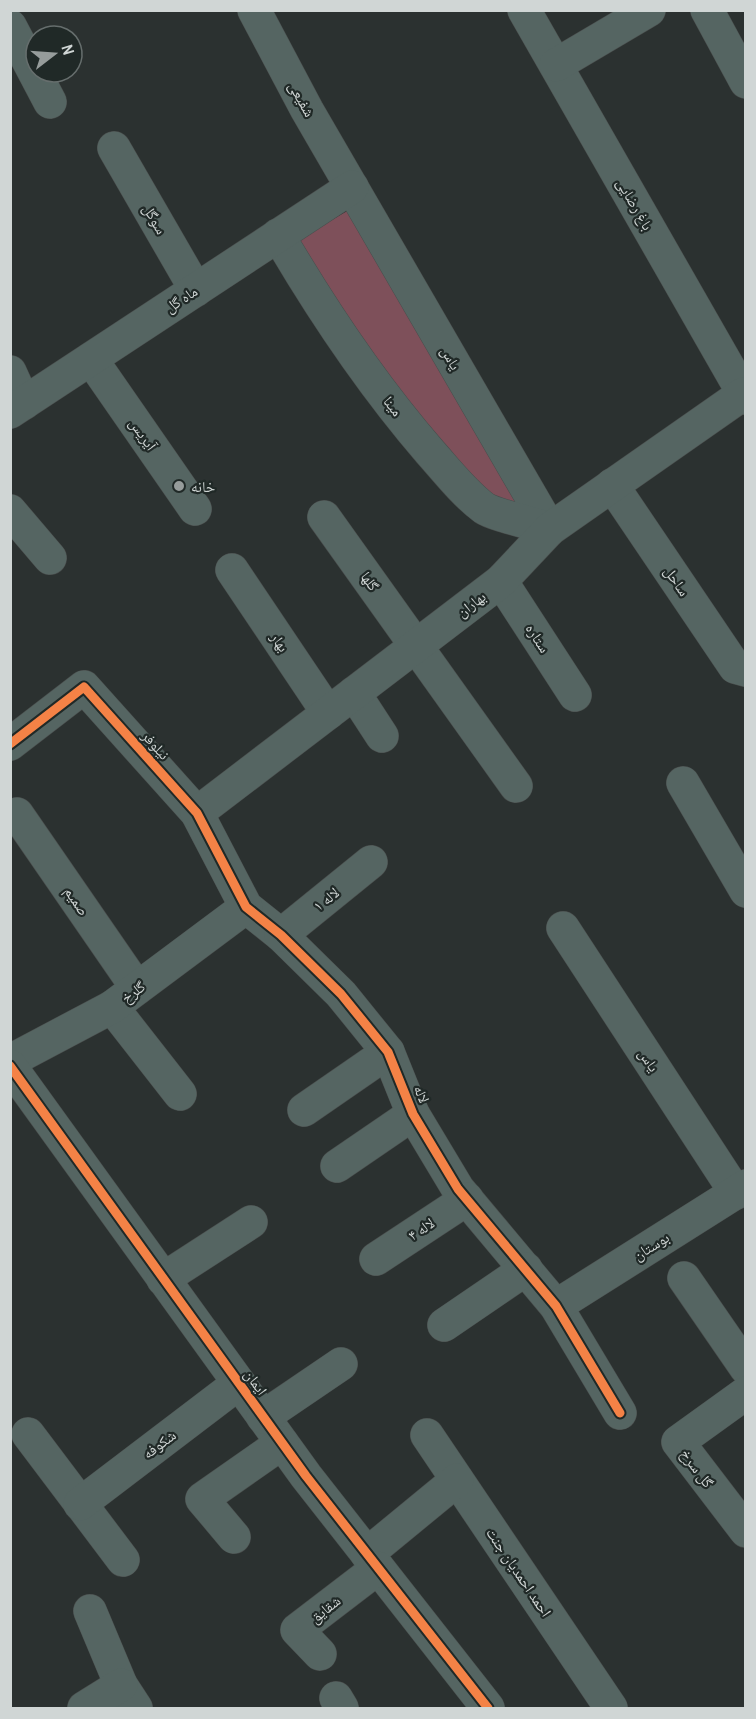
<svg xmlns="http://www.w3.org/2000/svg" width="756" height="1719" font-family="'Archivo Narrow','Noto Naskh Arabic',sans-serif">
<style>
.forest{fill:#7e505a}
.lines{fill:none;stroke-linecap:round;stroke-linejoin:round}
.minor-casing{stroke:#4a4e4d;stroke-width:34}
.minor{stroke:#556562;stroke-width:33}
.cycleway-casing{stroke:#202927;stroke-width:13}
.cycleway{stroke:#f48246;stroke-width:9}
.poi-dot{fill:#969c9b;stroke:#202927;stroke-width:2}
.labels{text-anchor:middle;dominant-baseline:central;stroke-width:4.5;stroke-linejoin:round;paint-order:stroke}
.street-label{font-size:15px;fill:#d0d6d5;stroke:#202927}
.poi-label{font-size:15px;fill:#d0d6d5;stroke:#202927;text-anchor:start}
</style>
<rect width="100%" height="100%" fill="#2b3130"/>
<polygon class="forest" points="349,210 524,509 479,488 358,339 297,240"/>
<g class="lines">
<defs>
<g id="minor">
<polyline points="254,10 307,110 550,529"/>
<polyline points="524,10 746,398"/>
<polyline points="707,10 746,82"/>
<polyline points="10,26 50,102"/>
<polyline points="556,65 649,10"/>
<polyline points="114,148 196,290"/>
<path d="M 278,235 C 323,312 372,385 430,452 C 447,471 464,493 484,508 C 494,515 536,524 550,529"/>
<polyline points="91,359 195,509"/>
<polyline points="10,372 24,403"/>
<polyline points="10,412 352,187"/>
<polyline points="612,485 735,667 746,670"/>
<polyline points="10,511 50,558"/>
<polyline points="324,517 516,786"/>
<polyline points="232,570 328,713"/>
<polyline points="501,581 575,695"/>
<polyline points="354,693 382,736"/>
<polyline points="10,744 84,687 197,813 246,907 281,935 341,994 388,1052 413,1114 458,1189 556,1306 620,1413"/>
<polyline points="683,783 746,891"/>
<polyline points="197,813 501,581 550,529 743,394"/>
<polyline points="17,814 137,988"/>
<polyline points="563,928 736,1193"/>
<polyline points="281,935 371,862"/>
<polyline points="112,1007 180,1094"/>
<polyline points="10,1061 112,1007 246,907"/>
<polyline points="10,1066 306,1476 488,1708"/>
<polyline points="304,1110 388,1052"/>
<polyline points="337,1166 413,1114"/>
<polyline points="376,1259 467,1199"/>
<polyline points="684,1278 746,1368"/>
<polyline points="163,1279 251,1222"/>
<polyline points="556,1306 746,1186"/>
<polyline points="444,1325 526,1269"/>
<polyline points="746,1393 678,1442 746,1531"/>
<polyline points="263,1417 341,1364"/>
<polyline points="28,1434 123,1560"/>
<polyline points="427,1435 611,1708"/>
<polyline points="80,1504 239,1383"/>
<polyline points="234,1537 202,1499 282,1443"/>
<polyline points="367,1554 457,1480"/>
<polyline points="90,1611 121,1685 136,1708"/>
<polyline points="320,1654 297,1630 378,1568"/>
<polyline points="336,1698 342,1708"/>
<polyline points="84,1708 121,1685"/>
</g>
</defs>
<use href="#minor" class="minor-casing"/>
<use href="#minor" class="minor"/>
<defs>
<g id="cycleway">
<polyline points="10,744 84,687 197,813 246,907 281,935 341,994 388,1052 413,1114 458,1189 556,1306 620,1413"/>
<polyline points="10,1066 306,1476 488,1708"/>
</g>
</defs>
<use href="#cycleway" class="cycleway-casing"/>
<use href="#cycleway" class="cycleway"/>
</g>
<circle class="poi-dot" cx="179" cy="486" r="6"/>
<g class="labels">
<g class="street-label">
<text transform="translate(302 99) rotate(61)">شفیعی</text>
<text transform="translate(635 204) rotate(60)">باغ رضایی</text>
<text transform="translate(155 219) rotate(60)">سوگل</text>
<text transform="translate(181 299) rotate(-33)">ماه گل</text>
<text transform="translate(451 358) rotate(60)">یاس</text>
<text transform="translate(393 406) rotate(53)">مینا</text>
<text transform="translate(143 434) rotate(55)">آیریس</text>
<text transform="translate(370 581) rotate(55)">گلها</text>
<text transform="translate(677 581) rotate(56)">ساحل</text>
<text transform="translate(471 604) rotate(-37)">بهاران</text>
<text transform="translate(538 638) rotate(57)">ستاره</text>
<text transform="translate(280 642) rotate(56)">بهار</text>
<text transform="translate(156 745) rotate(48)">نیلوفر</text>
<text transform="translate(326 899) rotate(-39)">لاله ۱</text>
<text transform="translate(77 901) rotate(56)">صمیم</text>
<text transform="translate(133 992) rotate(-37)">گلرخ</text>
<text transform="translate(649 1060) rotate(57)">یاس</text>
<text transform="translate(422 1094) rotate(68)">لاله</text>
<text transform="translate(421 1229) rotate(-34)">لاله ۴</text>
<text transform="translate(651 1246) rotate(-32)">بوستان</text>
<text transform="translate(256 1382) rotate(54)">ایمان</text>
<text transform="translate(159 1444) rotate(-37)">شکوفه</text>
<text transform="translate(697 1468) rotate(53)">گل سرخ</text>
<text transform="translate(519 1572) rotate(56)">احمد احمدیان جنت</text>
<text transform="translate(325 1609) rotate(-38)">شقایق</text>
</g>
<g class="poi-label">
<text x="191" y="486">خانه</text>
</g>
</g>
<rect width="756" height="1719" fill="none" stroke="#d0d6d5" stroke-width="24"/>
<g transform="translate(54 54) rotate(73)"><circle r="28" fill="#202927" stroke="#666e6d" stroke-width="1.5"/>
<path d="M0-4.5L10 22L0 15L-10 22Z" fill="#969c9b"/>
<text y="-9" font-size="16" font-weight="bold" text-anchor="middle" fill="#d0d6d5">N</text>
</g>
</svg>
